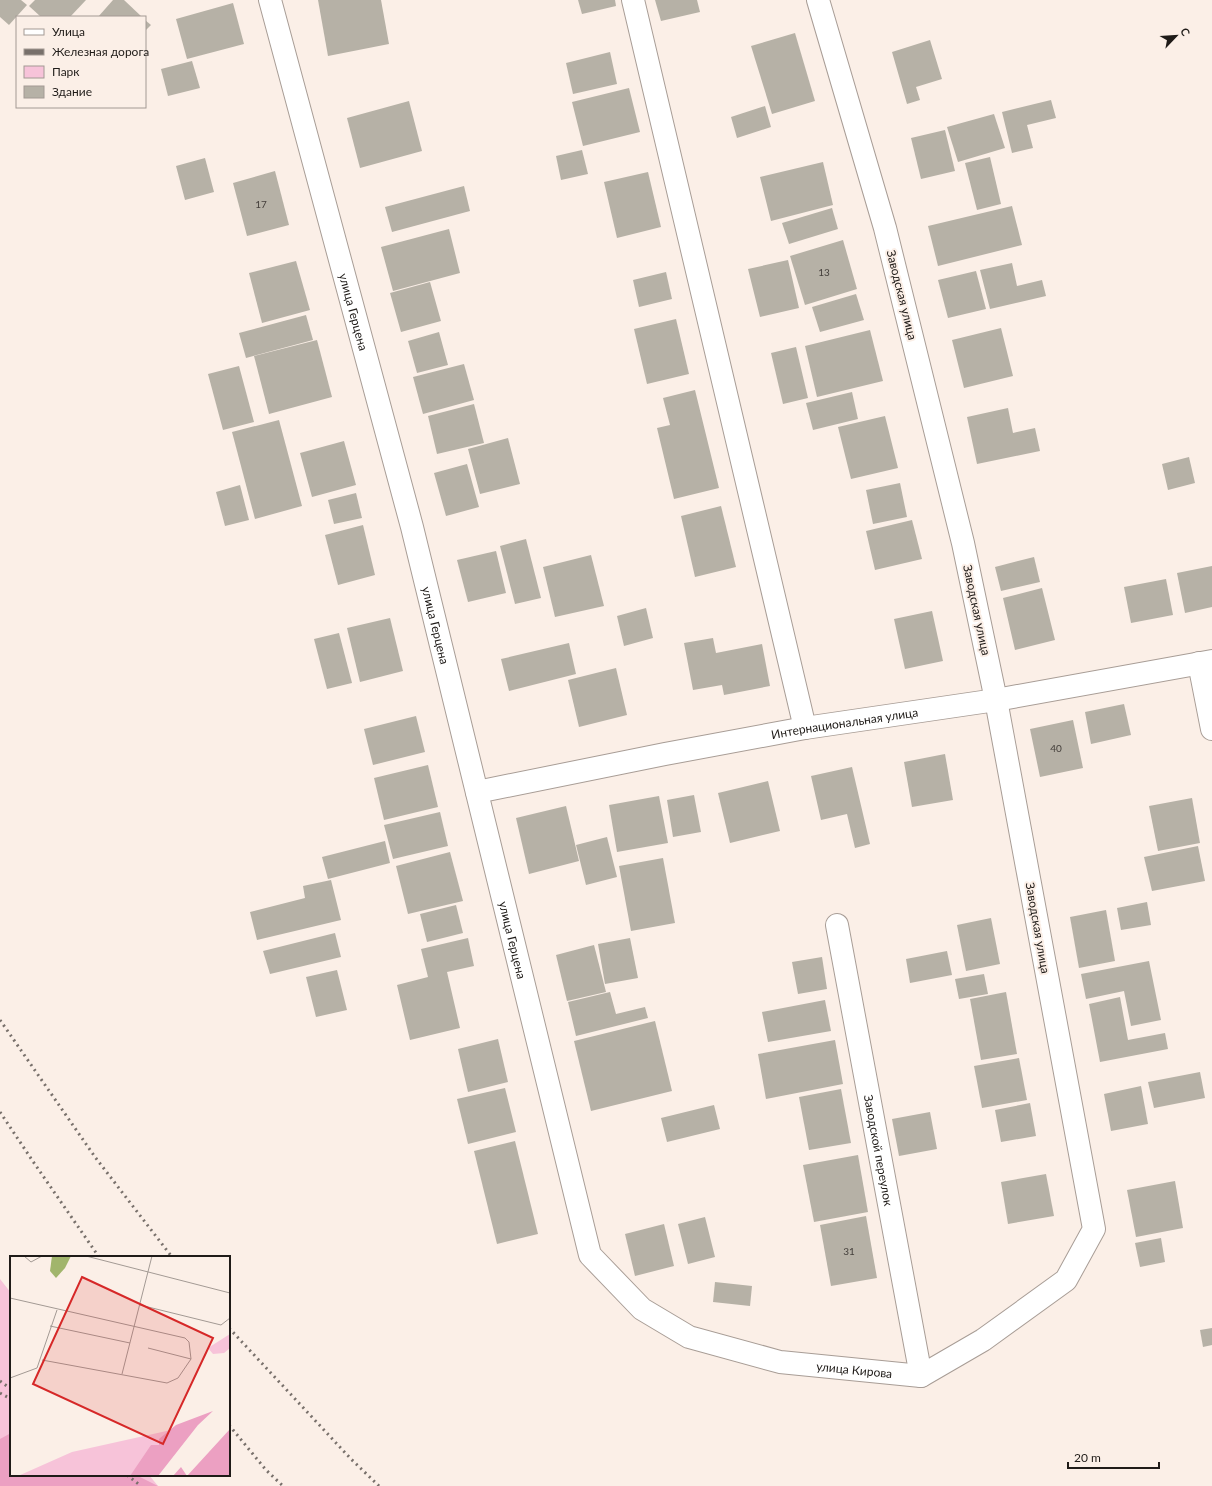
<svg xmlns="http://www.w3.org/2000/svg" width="1212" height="1486" font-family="Lato,sans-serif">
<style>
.green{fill:#f7c3d9}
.forest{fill:#eca0c2}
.building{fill:#b6b1a6}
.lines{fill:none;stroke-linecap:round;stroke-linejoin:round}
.minor-casing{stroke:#a89d96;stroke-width:24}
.minor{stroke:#fff;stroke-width:22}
.rail{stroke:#78706b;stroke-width:3;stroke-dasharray:2 4;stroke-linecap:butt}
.labels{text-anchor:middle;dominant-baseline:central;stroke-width:4;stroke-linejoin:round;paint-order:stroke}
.number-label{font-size:10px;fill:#45403c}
.street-label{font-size:12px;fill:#1f1b18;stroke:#fbefe7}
.inset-road{fill:none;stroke:#a39a94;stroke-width:1}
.view{fill:#d62828;fill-opacity:0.15;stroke:#d62828;stroke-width:2}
.inset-edge{fill:none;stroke:#1f1b18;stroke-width:2}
</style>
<rect width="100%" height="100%" fill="#fbefe7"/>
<polygon class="green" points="0,1279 11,1293 11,1475 149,1475 158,1486 0,1486"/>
<polygon class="forest" points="11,1433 11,1475 136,1475 158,1486 0,1486 0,1439"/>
<g class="building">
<polygon points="0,0 21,0 27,5 9,25 0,17"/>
<polygon points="35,0 86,0 70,17 41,17 29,6"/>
<polygon points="113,0 124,0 142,17 98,17"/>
<polygon points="318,0 381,0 389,44 328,56"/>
<polygon points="578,0 615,0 616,6 582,14"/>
<polygon points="655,0 697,0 700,12 661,21"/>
<polygon points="233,3 244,44 187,59 176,19"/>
<polygon points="145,20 151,25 145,31"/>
<polygon points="795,33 815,101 772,114 751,46"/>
<polygon points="930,40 942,79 916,87 920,100 907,104 892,52"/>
<polygon points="610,52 617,84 573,94 566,63"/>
<polygon points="192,61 200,88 168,96 161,69"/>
<polygon points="629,88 640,132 583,146 572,102"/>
<polygon points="1051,100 1056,118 1027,125 1033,148 1012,153 1002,112"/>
<polygon points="409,101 422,151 360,168 347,118"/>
<polygon points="765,106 771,127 737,138 731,117"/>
<polygon points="994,114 1005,148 958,162 947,127"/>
<polygon points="945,130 955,171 921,179 911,138"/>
<polygon points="582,150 588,174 561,180 556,156"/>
<polygon points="990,157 1001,204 977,210 965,163"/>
<polygon points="205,158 214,192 185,200 176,166"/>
<polygon points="823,162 833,205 771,221 760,177"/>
<polygon points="275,171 289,225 247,236 233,183"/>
<polygon points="648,172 661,227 617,238 604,182"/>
<polygon points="464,186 470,211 392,232 385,207"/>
<polygon points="1012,206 1022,245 938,266 928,226"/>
<polygon points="832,208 838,229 789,244 782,223"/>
<polygon points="449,229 460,273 393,291 381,247"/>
<polygon points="843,240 857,289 805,305 790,256"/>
<polygon points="788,260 799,308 760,317 748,269"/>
<polygon points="296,261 310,310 262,323 249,273"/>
<polygon points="1012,263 1017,286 1042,280 1046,296 990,309 980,270"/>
<polygon points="976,271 986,309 948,318 938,280"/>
<polygon points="666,272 672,299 639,307 633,280"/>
<polygon points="430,282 441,321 401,332 390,293"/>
<polygon points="856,294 864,320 820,332 812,307"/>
<polygon points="306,315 313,340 246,358 239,333"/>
<polygon points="676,319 689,374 647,384 634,329"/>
<polygon points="1001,328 1013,376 964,388 952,340"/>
<polygon points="870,330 883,381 817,397 805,346"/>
<polygon points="439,332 448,365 417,373 408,341"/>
<polygon points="317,340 332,397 269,414 254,356"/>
<polygon points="796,347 808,398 783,404 771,353"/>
<polygon points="464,364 474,400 423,414 413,377"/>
<polygon points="239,366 254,422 223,430 208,374"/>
<polygon points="695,390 719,488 674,499 657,428 670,425 663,398"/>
<polygon points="852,392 858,419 813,430 806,403"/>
<polygon points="474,404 484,443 437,454 428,416"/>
<polygon points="1008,408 1013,433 1035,428 1040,451 977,464 967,417"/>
<polygon points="885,416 898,468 851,479 838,427"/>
<polygon points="279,420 302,506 255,519 232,432"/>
<polygon points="508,438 520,484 480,494 468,449"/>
<polygon points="344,441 356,485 312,497 300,453"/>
<polygon points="1189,457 1195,483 1168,490 1162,464"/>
<polygon points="467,464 479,507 446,516 434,473"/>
<polygon points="900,483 907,517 873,524 866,490"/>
<polygon points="240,485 249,520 225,526 216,492"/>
<polygon points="356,493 362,518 334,524 328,500"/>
<polygon points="721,506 736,567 695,577 681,516"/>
<polygon points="912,520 922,559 875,570 866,531"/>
<polygon points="363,525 375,575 338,585 325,535"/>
<polygon points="526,539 541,598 515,604 500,546"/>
<polygon points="496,551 506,593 468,602 457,560"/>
<polygon points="591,555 604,606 555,617 543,567"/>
<polygon points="1034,557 1040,582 1001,591 995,567"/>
<polygon points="1212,566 1212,607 1185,613 1177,573"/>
<polygon points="1166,579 1173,615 1131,623 1124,587"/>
<polygon points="1042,588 1055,640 1015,650 1003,598"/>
<polygon points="646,608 653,638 624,646 617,616"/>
<polygon points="932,611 943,661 905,669 894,619"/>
<polygon points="390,618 403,671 360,682 347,628"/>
<polygon points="339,633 352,683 327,689 314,639"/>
<polygon points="713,638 716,653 762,644 770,686 724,695 722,685 693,690 684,643"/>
<polygon points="569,643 576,674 509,691 501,659"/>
<polygon points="616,668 627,715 579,727 568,680"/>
<polygon points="1124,704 1131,735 1091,744 1085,712"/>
<polygon points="416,716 425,752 373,765 364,729"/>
<polygon points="1073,720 1083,768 1040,777 1030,729"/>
<polygon points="945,754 953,800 912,807 904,762"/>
<polygon points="428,765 438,807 384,820 374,778"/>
<polygon points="852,767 870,844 855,848 847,814 821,820 811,776"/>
<polygon points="768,781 780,831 730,843 718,793"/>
<polygon points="694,795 701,832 673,837 667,800"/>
<polygon points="659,796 668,843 617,852 609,805"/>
<polygon points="1192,798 1200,843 1158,851 1149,806"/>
<polygon points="566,806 579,861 529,874 516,818"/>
<polygon points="440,812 448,846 393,859 384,825"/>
<polygon points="607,837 617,877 586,885 576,845"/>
<polygon points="385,841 390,863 328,879 322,857"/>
<polygon points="1198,846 1205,881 1152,891 1144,857"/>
<polygon points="450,852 463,901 408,914 396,866"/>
<polygon points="663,858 675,923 631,931 619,866"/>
<polygon points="331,880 341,920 257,940 250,912 305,898 303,886"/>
<polygon points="1147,902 1151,925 1121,930 1117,908"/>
<polygon points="456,905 463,933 427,942 420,914"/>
<polygon points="1106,910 1115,961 1079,968 1070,917"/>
<polygon points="991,918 1000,964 966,971 957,925"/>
<polygon points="335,933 341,957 270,974 263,951"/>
<polygon points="468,938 474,966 447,972 460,1028 410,1040 397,985 428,977 421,949"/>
<polygon points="630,938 638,978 605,984 598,944"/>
<polygon points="594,945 606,992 567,1001 556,955"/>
<polygon points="947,951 952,975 910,983 906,959"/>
<polygon points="822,957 827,989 798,994 792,962"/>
<polygon points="1149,961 1161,1020 1131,1026 1124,991 1086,999 1081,974"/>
<polygon points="337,970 347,1010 316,1017 306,977"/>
<polygon points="984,974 988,994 959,999 955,979"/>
<polygon points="610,992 616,1014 645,1007 648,1018 576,1036 568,1002"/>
<polygon points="1006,992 1017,1054 981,1060 970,999"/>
<polygon points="1120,997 1128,1040 1165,1033 1168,1049 1100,1062 1089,1004"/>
<polygon points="825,1000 831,1031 768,1042 762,1012"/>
<polygon points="655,1021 672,1091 591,1111 574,1041"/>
<polygon points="498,1039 508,1082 468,1092 458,1049"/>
<polygon points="835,1040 843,1084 766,1099 758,1054"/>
<polygon points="1019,1058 1027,1100 982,1108 974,1066"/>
<polygon points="1200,1072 1205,1098 1154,1108 1148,1082"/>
<polygon points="1141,1086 1148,1124 1111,1131 1104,1094"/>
<polygon points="505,1088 516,1132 468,1144 457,1099"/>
<polygon points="841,1089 851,1143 809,1150 799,1097"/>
<polygon points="1030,1103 1036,1136 1001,1142 995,1110"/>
<polygon points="714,1105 720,1129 667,1142 661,1118"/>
<polygon points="930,1112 937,1149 899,1156 892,1119"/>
<polygon points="515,1141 538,1234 497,1244 474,1151"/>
<polygon points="858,1155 868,1212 814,1222 803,1165"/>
<polygon points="1046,1174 1054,1216 1008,1224 1001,1182"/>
<polygon points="1175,1181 1183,1228 1136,1237 1127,1190"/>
<polygon points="866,1216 877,1278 831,1286 820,1225"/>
<polygon points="705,1217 715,1257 688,1264 678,1224"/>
<polygon points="664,1224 674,1266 635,1276 625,1234"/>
<polygon points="1161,1238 1165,1262 1140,1267 1135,1243"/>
<polygon points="715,1282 752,1286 750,1306 713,1302"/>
<polygon points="1212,1328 1212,1345 1203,1347 1200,1330"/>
</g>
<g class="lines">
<defs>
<g id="minor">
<path id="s1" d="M 270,0 L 412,527 L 590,1255 L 642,1309 L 689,1337 L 780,1362 L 921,1376 L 983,1340 L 1066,1280 L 1094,1229 L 996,700 L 963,543 L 885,228 L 818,0"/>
<polyline points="633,0 805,728"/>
<polyline points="1199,663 1212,729"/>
<path id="s2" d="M 477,792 L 665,754 L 805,728 L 996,700 L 1212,661"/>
<path id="s3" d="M 837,925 L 921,1376"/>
</g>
</defs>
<use href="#minor" class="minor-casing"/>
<use href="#minor" class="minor"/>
<g class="rail">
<polyline points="0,1020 95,1157 172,1257"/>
<polyline points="0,1112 32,1160 99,1257"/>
<polyline points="229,1328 351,1459 379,1486"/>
<polyline points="0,1381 11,1389"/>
<polyline points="0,1393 11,1399"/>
<polyline points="229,1425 266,1470 283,1486"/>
<polyline points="127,1475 141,1486"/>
</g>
</g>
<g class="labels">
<g class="number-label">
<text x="261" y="204">17</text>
<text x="824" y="272">13</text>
<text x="1056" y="748">40</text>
<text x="849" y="1251">31</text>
</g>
<g class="street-label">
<text transform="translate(902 295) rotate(76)">Заводская улица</text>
<text stroke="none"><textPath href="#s1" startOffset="323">улица Герцена</textPath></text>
<text transform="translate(977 610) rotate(78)">Заводская улица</text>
<text stroke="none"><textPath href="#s1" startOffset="647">улица Герцена</textPath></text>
<text stroke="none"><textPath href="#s2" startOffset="374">Интернациональная улица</textPath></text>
<text transform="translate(1038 928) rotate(80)">Заводская улица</text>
<text stroke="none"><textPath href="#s1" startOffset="971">улица Герцена</textPath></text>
<text stroke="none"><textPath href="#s3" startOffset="229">Заводской переулок</textPath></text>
<text stroke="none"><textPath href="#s1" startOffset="1594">улица Кирова</textPath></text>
</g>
</g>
<g transform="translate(10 1256)">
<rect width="220" height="220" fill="#fbefe7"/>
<path d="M 220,78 L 220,92 L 214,97 L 203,98 L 198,92 ZM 161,174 L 146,220 L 8,220 L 62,196 Z" fill="#f7c3d9"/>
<path d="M 203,155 L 188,169 L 148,220 L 120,220 L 141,189 L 149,189 L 149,183 L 166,169 ZM 220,173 L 220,220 L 163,220 L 171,211 L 177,220 Z" fill="#eca0c2"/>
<path d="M 42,0 L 61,0 L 55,12 L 46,22 L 40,15 Z" fill="#a1b56c"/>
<path class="inset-road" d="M 14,0 L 21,6 L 32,0M 76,0 L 220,37M 0,42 L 175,82 L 179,86 L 181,103 L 168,122 L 157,127 L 32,104M 130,49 L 211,69 L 220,62M 40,70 L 120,87M 138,92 L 181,103M 112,118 L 142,0M 0,122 L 27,112 L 47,54"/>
<path class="view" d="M 72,21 L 203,82 L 153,188 L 23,128 Z"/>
<rect width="220" height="220" class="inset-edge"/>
</g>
<rect x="16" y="16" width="130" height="92" fill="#fbefe7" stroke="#a39a94"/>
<rect x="24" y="29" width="20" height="6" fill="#ffffff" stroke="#a39a94"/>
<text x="52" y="36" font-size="12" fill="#1f1b18">Улица</text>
<rect x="24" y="49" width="20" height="6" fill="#78706b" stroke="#a39a94"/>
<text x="52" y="56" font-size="12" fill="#1f1b18">Железная дорога</text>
<rect x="24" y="66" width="20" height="12" fill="#f7c3d9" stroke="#a39a94"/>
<text x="52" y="76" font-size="12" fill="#1f1b18">Парк</text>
<rect x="24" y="86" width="20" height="12" fill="#b6b1a6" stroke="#a39a94"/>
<text x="52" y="96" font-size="12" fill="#1f1b18">Здание</text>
<g transform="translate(1176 36) rotate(65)" stroke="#fbefe7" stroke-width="3" paint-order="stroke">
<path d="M0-3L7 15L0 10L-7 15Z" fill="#1f1b18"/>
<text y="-6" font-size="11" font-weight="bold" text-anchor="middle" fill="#1f1b18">С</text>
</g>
<path d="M1068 1462v6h91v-6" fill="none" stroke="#1f1b18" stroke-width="2"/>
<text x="1074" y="1462" font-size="12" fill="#1f1b18" stroke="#fbefe7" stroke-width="3" paint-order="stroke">20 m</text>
</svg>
